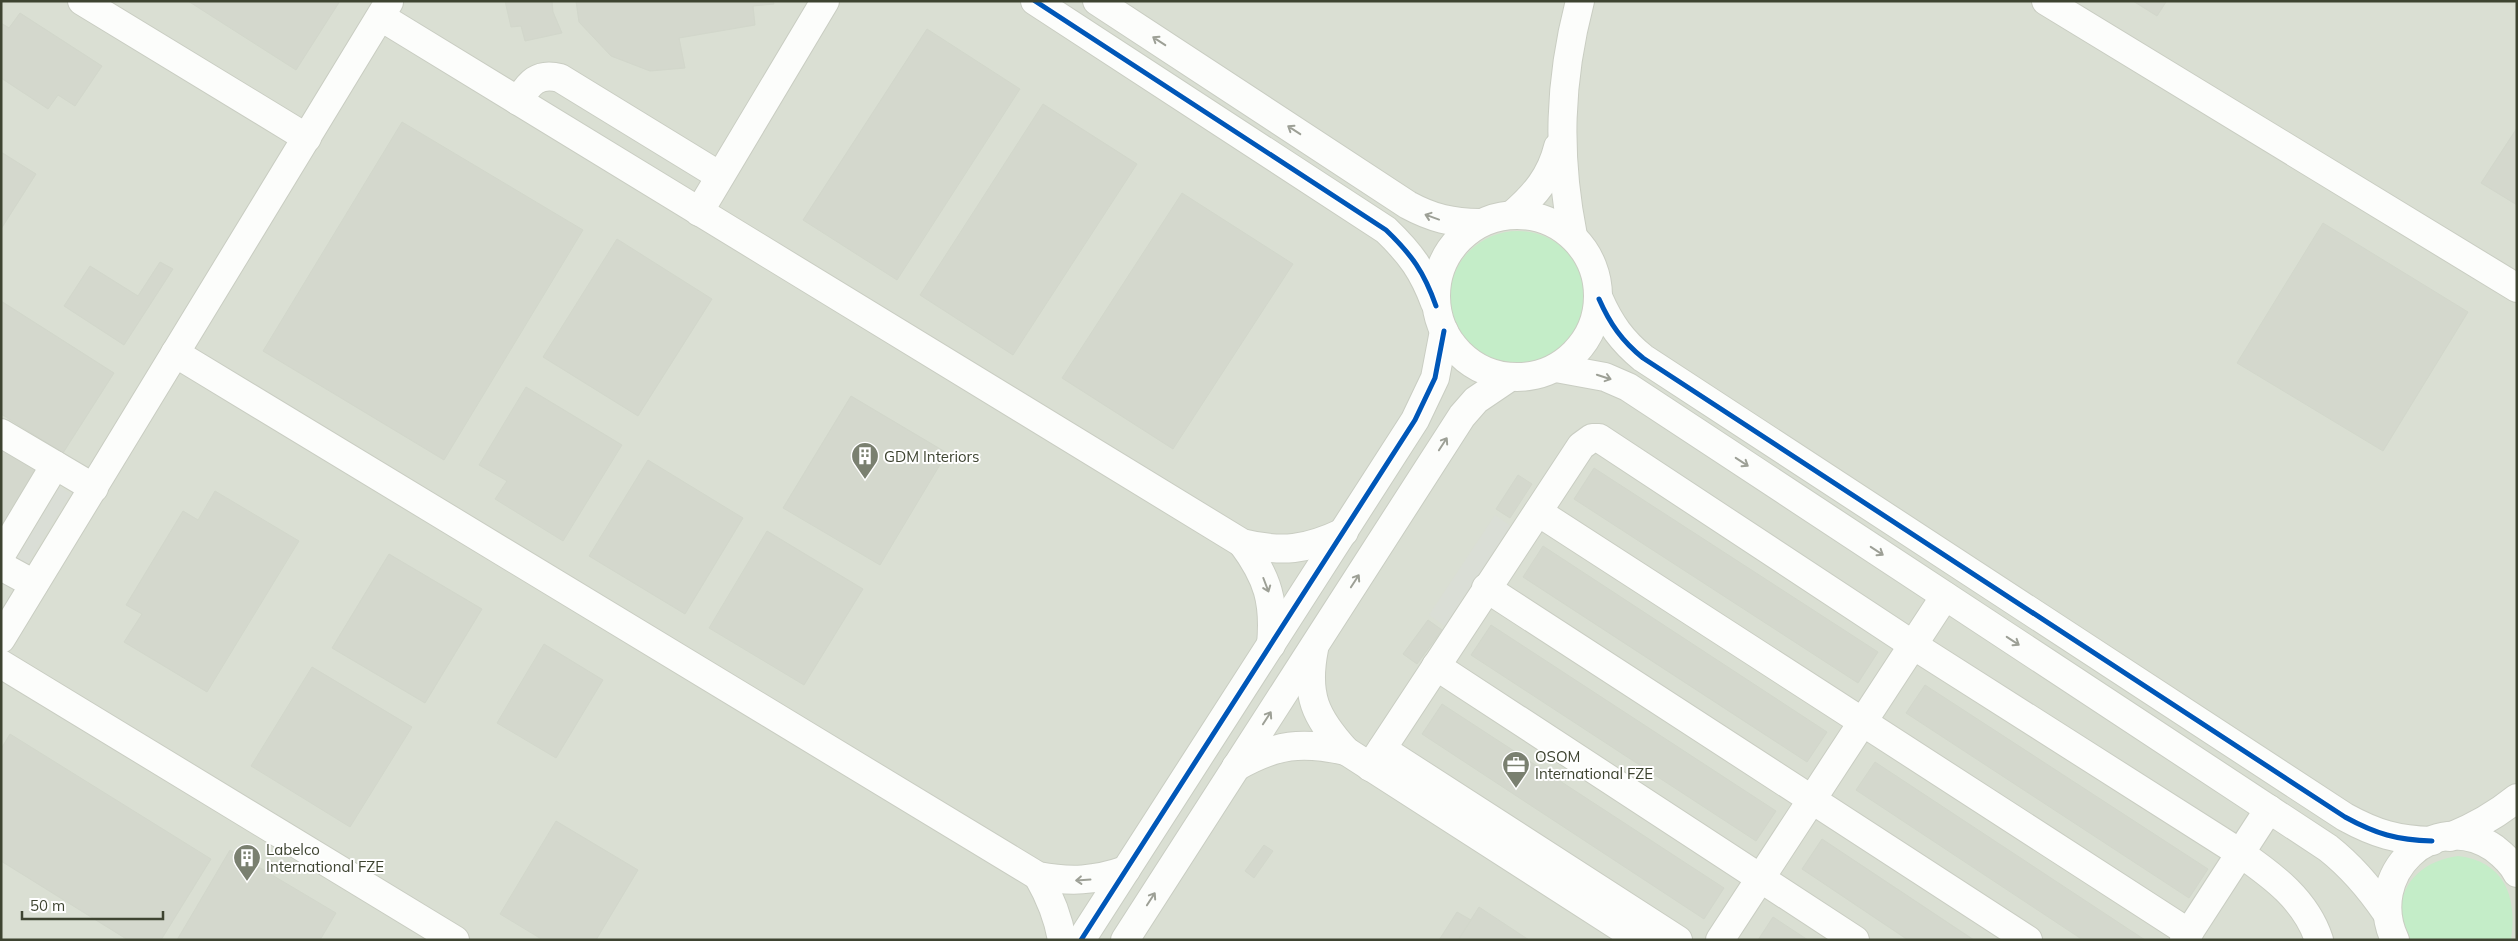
<svg xmlns="http://www.w3.org/2000/svg" width="2518" height="941" font-family="Mulish,sans-serif">
<style>
.industrial{fill:#dadfd3}
.green{fill:#c4edc8}
.parking{fill:#daded6}
.building{fill:#d4d8cd;stroke:#d2d7cb}
.lines{fill:none;stroke-linecap:round;stroke-linejoin:round}
.minor-casing{stroke:#c9cdc2;stroke-width:30}
.minor{stroke:#fcfdfb;stroke-width:28}
.cycleway-casing{stroke:#fff;stroke-width:8}
.cycleway{stroke:#0057b8;stroke-width:5}
.oneway{stroke:#9da096}
.labels{text-anchor:middle;dominant-baseline:central;stroke-width:4;stroke-linejoin:round;paint-order:stroke}
.poi-label{font-size:15px;fill:#3e4431;stroke:#fff;text-anchor:start}
</style>
<rect width="100%" height="100%" fill="#eaefe5"/>
<rect class="industrial" x="1" y="1" width="2516" height="939"/>
<g class="green">
<circle cx="1518" cy="300" r="69"/>
<path d="M 2458,856 C 2503,861 2518,895 2511,940 L 2407,940 C 2405,932 2401,922 2401,913 C 2400,880 2427,860 2458,856 Z"/>
</g>
<g class="parking">
<polygon points="55,484 71,494 27,565 11,556"/>
<polygon points="1495,515 1511,526 1446,627 1429,615"/>
</g>
<g class="building">
<polygon points="188,1 340,1 296,70"/>
<polygon points="505,1 552,1 553,12 562,33 525,41 521,26 511,27"/>
<polygon points="576,1 773,1 774,4 753,6 755,25 679,38 685,68 650,71 611,56 579,22"/>
<polygon points="2133,1 2166,1 2166,2 2157,16"/>
<polygon points="20,13 102,66 75,106 58,95 48,109 1,78 1,23 9,28"/>
<polygon points="927,29 1020,89 897,280 803,220"/>
<polygon points="1043,104 1137,164 1013,355 920,295"/>
<polygon points="402,122 583,230 444,460 263,351"/>
<polygon points="2517,128 2517,205 2481,183"/>
<polygon points="1,152 36,174 1,229"/>
<polygon points="1182,193 1293,264 1173,449 1062,378"/>
<polygon points="2323,223 2468,312 2383,451 2237,363"/>
<polygon points="617,239 712,299 638,416 543,357"/>
<polygon points="160,262 173,269 124,345 64,306 90,266 138,296"/>
<polygon points="1,301 114,373 63,453 1,414"/>
<polygon points="526,387 622,445 563,541 495,499 507,481 479,465"/>
<polygon points="851,396 947,453 880,565 783,508"/>
<polygon points="1,440 49,469 1,547"/>
<polygon points="648,460 743,518 685,614 589,556"/>
<polygon points="1594,468 1878,652 1858,683 1574,499"/>
<polygon points="1518,475 1532,484 1510,518 1496,509"/>
<polygon points="215,491 299,541 207,692 124,642 142,614 126,605 183,511 198,520"/>
<polygon points="767,531 863,589 804,685 709,628"/>
<polygon points="1543,546 1827,732 1807,762 1523,577"/>
<polygon points="389,554 482,609 425,703 332,648"/>
<polygon points="1428,620 1442,630 1417,664 1403,654"/>
<polygon points="1491,625 1776,811 1756,841 1471,655"/>
<polygon points="544,644 603,680 556,758 497,723"/>
<polygon points="312,667 412,727 350,827 251,766"/>
<polygon points="1925,685 2208,869 2189,898 1906,713"/>
<polygon points="1442,704 1724,888 1704,919 1422,734"/>
<polygon points="10,734 211,859 161,940 128,940 1,861 1,749"/>
<polygon points="1875,762 2145,940 2083,940 1856,790"/>
<polygon points="556,821 638,870 596,940 543,940 500,914"/>
<polygon points="1822,839 1974,940 1908,940 1802,869"/>
<polygon points="1264,845 1273,851 1254,878 1245,871"/>
<polygon points="230,850 336,913 320,940 177,940"/>
<polygon points="1479,907 1529,940 1458,940"/>
<polygon points="1457,912 1471,920 1458,940 1439,940"/>
<polygon points="1773,917 1808,940 1758,940"/>
</g>
<g class="lines">
<defs>
<g id="minor">
<polyline points="82,1 307,138"/>
<path d="M 1035,1 L 1386,230 C 1411,254 1423,271 1435,303"/>
<path d="M 1097,1 L 1408,205 C 1432,218 1452,223 1480,223"/>
<polyline points="2046,1 2517,288"/>
<path d="M 381,17 L 1242,543 C 1282,553 1306,550 1344,532"/>
<path d="M 518,101 C 529,83 538,72 560,78 L 720,176"/>
<polyline points="699,212 825,1"/>
<path d="M 1513,214 C 1535,195 1551,176 1558,147"/>
<circle cx="1517" cy="296" r="81"/>
<path d="M 1573,236 C 1557,155 1559,81 1580,1"/>
<path d="M 1599,299 C 1610,324 1622,341 1643,358 L 2345,817 C 2376,834 2397,840 2432,841"/>
<path d="M 175,353 L 1038,876 C 1070,882 1095,881 1126,870"/>
<path d="M 1556,368 L 1605,377 L 1628,387 L 2328,848 C 2352,867 2369,887 2386,912"/>
<polyline points="1,433 94,488"/>
<polyline points="1538,512 2189,933"/>
<path d="M 1242,543 C 1268,578 1275,602 1271,645"/>
<polyline points="1,555 55,465"/>
<polyline points="1,566 34,584"/>
<polyline points="1486,588 2028,940"/>
<polyline points="1,639 389,2"/>
<path d="M 1314,649 C 1305,695 1315,717 1346,751 L 1640,940"/>
<polyline points="1,664 455,940"/>
<polyline points="1436,666 1855,940"/>
<polyline points="1382,749 1678,940"/>
<path d="M 1236,767 C 1276,744 1302,741 1346,751"/>
<path d="M 1370,767 L 1581,446 L 1592,438 L 1599,438 L 1913,645 L 2240,853 C 2273,876 2306,900 2319,940"/>
<path d="M 2450,837 C 2475,827 2496,815 2517,798"/>
<path d="M 1038,876 C 1050,897 1058,916 1062,940"/>
<polyline points="1081,940 1415,420 1435,378 1444,331"/>
<polyline points="1125,940 1462,416 1476,400 1510,377"/>
<polyline points="1720,940 1945,596"/>
<polyline points="2184,940 2269,809"/>
<path d="M 2395,940 C 2364,875 2433,807 2494,848 C 2503,855 2512,863 2517,873"/>
</g>
</defs>
<use href="#minor" class="minor-casing"/>
<use href="#minor" class="minor"/>
<defs>
<g id="cycleway">
<path d="M 1035,1 L 1386,230 C 1412,255 1424,272 1436,306"/>
<path d="M 1599,299 C 1610,324 1622,341 1643,358 L 2345,817 C 2376,834 2397,840 2432,841"/>
<polyline points="1081,940 1415,420 1435,378 1444,331"/>
</g>
</defs>
<use href="#cycleway" class="cycleway-casing"/>
<use href="#cycleway" class="cycleway"/>
</g>
<defs><path id="oneway-shaft" d="M-6 0H5M1.5-3L5.5 0L1.5 3" fill="none" stroke-width="1.6" stroke-linecap="round" stroke-linejoin="round" transform="scale(1.25)"/></defs>
<g class="oneway">
<use href="#oneway-shaft" transform="translate(1159 41) rotate(-147)"/>
<use href="#oneway-shaft" transform="translate(1294 130) rotate(-147)"/>
<use href="#oneway-shaft" transform="translate(1432 217) rotate(-160)"/>
<use href="#oneway-shaft" transform="translate(1604 377) rotate(18)"/>
<use href="#oneway-shaft" transform="translate(1443 444) rotate(-57)"/>
<use href="#oneway-shaft" transform="translate(1742 462) rotate(33)"/>
<use href="#oneway-shaft" transform="translate(1877 551) rotate(33)"/>
<use href="#oneway-shaft" transform="translate(1355 581) rotate(-57)"/>
<use href="#oneway-shaft" transform="translate(1266 585) rotate(69)"/>
<use href="#oneway-shaft" transform="translate(2013 641) rotate(33)"/>
<use href="#oneway-shaft" transform="translate(1267 718) rotate(-57)"/>
<use href="#oneway-shaft" transform="translate(1083 880) rotate(176)"/>
<use href="#oneway-shaft" transform="translate(1151 899) rotate(-57)"/>
</g>
<defs>
<symbol id="building-pin" viewBox="-11 -11 22 30"><path d="M0 17L-7.5 6A9.5 9.5 0 1 1 7.5 6Z" fill="#7a8070" stroke="#fff"/><path d="M-4-6H4V6H1V3H-1V6H-4ZM-2.5-4.3h1.7v1.8h-1.7ZM.8-4.3h1.7v1.8H.8ZM-2.5-1h1.7V.8h-1.7ZM.8-1h1.7V.8H.8Z" fill="#fff"/></symbol>
<symbol id="office-pin" viewBox="-11 -11 22 30"><path d="M0 17L-7.5 6A9.5 9.5 0 1 1 7.5 6Z" fill="#7a8070" stroke="#fff"/><path d="M-6-3h4V-5.5h4V-3h4V5H-6ZM-1-4.5V-3h2v-1.5ZM-6 0V1H6V0Z" fill="#fff"/></symbol>
</defs>
<g fill-rule="evenodd">
<use href="#building-pin" x="849" y="440" width="32" height="43"/>
<use href="#office-pin" x="1500" y="749" width="32" height="43"/>
<use href="#building-pin" x="231" y="842" width="32" height="43"/>
</g>
<g class="labels">
<g class="poi-label">
<text x="884" y="456">GDM Interiors</text>
<text x="1535" y="756">OSOM<tspan x="1535" dy="17">International FZE</tspan></text>
<text x="266" y="849">Labelco<tspan x="266" dy="17">International FZE</tspan></text>
</g>
</g>
<rect width="2518" height="941" fill="none" stroke="#3e4431" stroke-width="5"/>
<path d="M22 911v8h141v-8" fill="none" stroke="#3e4431" stroke-width="2.5"/>
<text x="30" y="911" font-size="15" fill="#3e4431" stroke="#ffffff" stroke-width="4" paint-order="stroke">50 m</text>
</svg>
